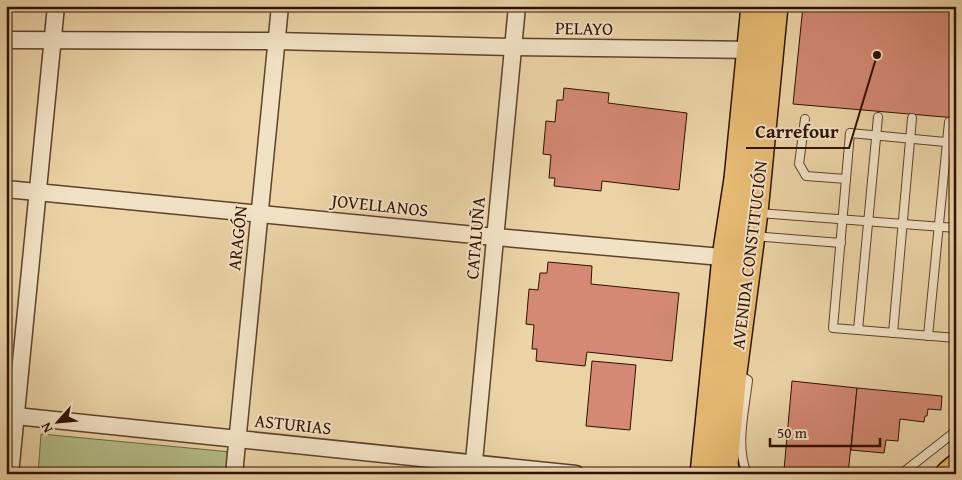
<svg xmlns="http://www.w3.org/2000/svg" width="962" height="480" font-family="'Gentium Book Plus',serif">
<style>
.green{fill:#b3bd89;stroke:#706744}
.building{fill:#d38973;stroke:#2e1100}
.lines{fill:none;stroke-linecap:round;stroke-linejoin:round}
.service-casing{stroke:#5d422a;stroke-width:10}
.minor-casing{stroke:#5d422a;stroke-width:19}
.primary-casing{stroke:#2e1100;stroke-width:28}
.trunk-casing{stroke:#2e1100;stroke-width:29}
.service{stroke:#f2e2c5;stroke-width:8}
.minor{stroke:#f2e2c5;stroke-width:16}
.primary{stroke:#e6ba73;stroke-width:25}
.trunk{stroke:#e6ba73;stroke-width:26}
.labels{text-anchor:middle;dominant-baseline:central;stroke-width:4;stroke-linejoin:round;paint-order:stroke}
.street-label{font-size:18px;fill:#2e1100;stroke:#f2e2c5}
.leader{fill:none;stroke:#2e1100;stroke-width:2}
.callout-dot{fill:#2e1100;stroke:#f2e2c5;stroke-width:2}
.callout-label{font-size:19px;text-anchor:middle;font-weight:bold;fill:#2e1100;stroke:#f2e2c5;stroke-width:4;stroke-linejoin:round;paint-order:stroke}
</style>
<rect width="100%" height="100%" fill="#ebd3a6"/>
<filter id="stains"><feTurbulence type="fractalNoise" baseFrequency=".004" numOctaves="4"/><feColorMatrix values="0 0 0 0 .2 0 0 0 0 .09 0 0 0 0 .02 0 0 0 .5 -.17"/></filter>
<radialGradient id="worn" r=".72"><stop offset=".6" stop-color="#630" stop-opacity="0"/><stop offset="1" stop-color="#630" stop-opacity=".3"/></radialGradient>
<polygon class="green" points="41,434 231,452 229,474 38,474"/>
<g class="building">
<polygon points="803,6 956,6 956,118 793,104"/>
<polygon points="564,88 609,93 608,103 687,113 679,190 602,181 601,191 554,186 555,178 549,178 551,155 543,154 546,121 555,122 557,100 563,100"/>
<polygon points="548,262 592,266 591,284 679,293 672,361 587,352 585,366 536,361 537,349 532,349 534,325 526,324 529,289 538,290 540,273 547,273"/>
<polygon points="592,361 636,365 630,430 586,426"/>
<polygon points="792,381 857,388 848,474 818,474 784,470"/>
<polygon points="857,388 942,396 941,410 928,409 927,416 925,416 924,422 900,419 898,441 886,440 884,453 851,450"/>
</g>
<g class="lines">
<defs>
<g id="service">
<polyline points="805,119 799,164 806,176 846,179"/>
<polyline points="956,143 850,133 833,328 956,338"/>
<polyline points="759,213 956,228"/>
<polyline points="754,236 841,243"/>
<polyline points="858,330 878,117"/>
<polyline points="893,333 912,118"/>
<polyline points="928,336 949,122"/>
<path d="M 737,374 L 748,380 C 745,410 735,445 747,474"/>
<polyline points="901,474 956,431"/>
</g>
<g id="minor">
<polyline points="6,40 276,41 514,47 759,50"/>
<polyline points="6,189 495,237 733,258"/>
<polyline points="6,415 576,474"/>
<polyline points="473,472 517,6"/>
<polyline points="10,474 56,6"/>
<polyline points="234,474 280,6"/>
</g>
<g id="primary">
<polyline points="703,474 725,257 737,179 754,6"/>
<polyline points="727,474 725,464 734,372 755,212 775,6"/>
</g>
<polyline id="trunk" points="949,474 956,468"/>
</defs>
<use href="#service" class="service-casing"/>
<use href="#minor" class="minor-casing"/>
<use href="#primary" class="primary-casing"/>
<use href="#trunk" class="trunk-casing"/>
<use href="#service" class="service"/>
<use href="#minor" class="minor"/>
<use href="#primary" class="primary"/>
<use href="#trunk" class="trunk"/>
</g>
<g class="labels">
<g class="street-label">
<text transform="translate(584 28) rotate(1)">PELAYO</text>
<text transform="translate(380 205) rotate(6)">JOVELLANOS</text>
<text transform="translate(237 238) rotate(-84)">ARAGÓN</text>
<text transform="translate(475 238) rotate(-85)">CATALUÑA</text>
<text transform="translate(749 255) rotate(-83)">AVENIDA CONSTITUCIÓN</text>
<text transform="translate(293 424) rotate(6)">ASTURIAS</text>
</g>
</g>
<path class="leader" d="M877 55L849 148H746"/>
<circle class="callout-dot" cx="877" cy="55" r="5"/>
<g class="callout-label">
<text x="797" y="138">Carrefour</text>
</g>
<rect width="962" height="480" fill="none" stroke="#ebd3a6" stroke-width="25"/>
<rect x="8" y="8" width="947" height="465" fill="none" stroke="#2e1100" stroke-width="2.5"/>
<rect x="12" y="12" width="937" height="455" fill="none" stroke="#2e1100"/>
<g transform="translate(58 422) rotate(243)" stroke="#f2e2c5" stroke-width="4" paint-order="stroke">
<path d="M0-4L9 19L0 12L-9 19Z" fill="#2e1100"/>
<text y="-8" font-size="14" font-weight="bold" text-anchor="middle" fill="#2e1100">N</text>
</g>
<path d="M770 438v8h110v-8" fill="none" stroke="#2e1100" stroke-width="2.5"/>
<text x="777" y="438" font-size="15" fill="#2e1100" stroke="#f2e2c5" stroke-width="4" paint-order="stroke">50 m</text>
<rect width="100%" height="100%" filter="url(#stains)"/>
<rect width="100%" height="100%" fill="url(#worn)"/>
</svg>
